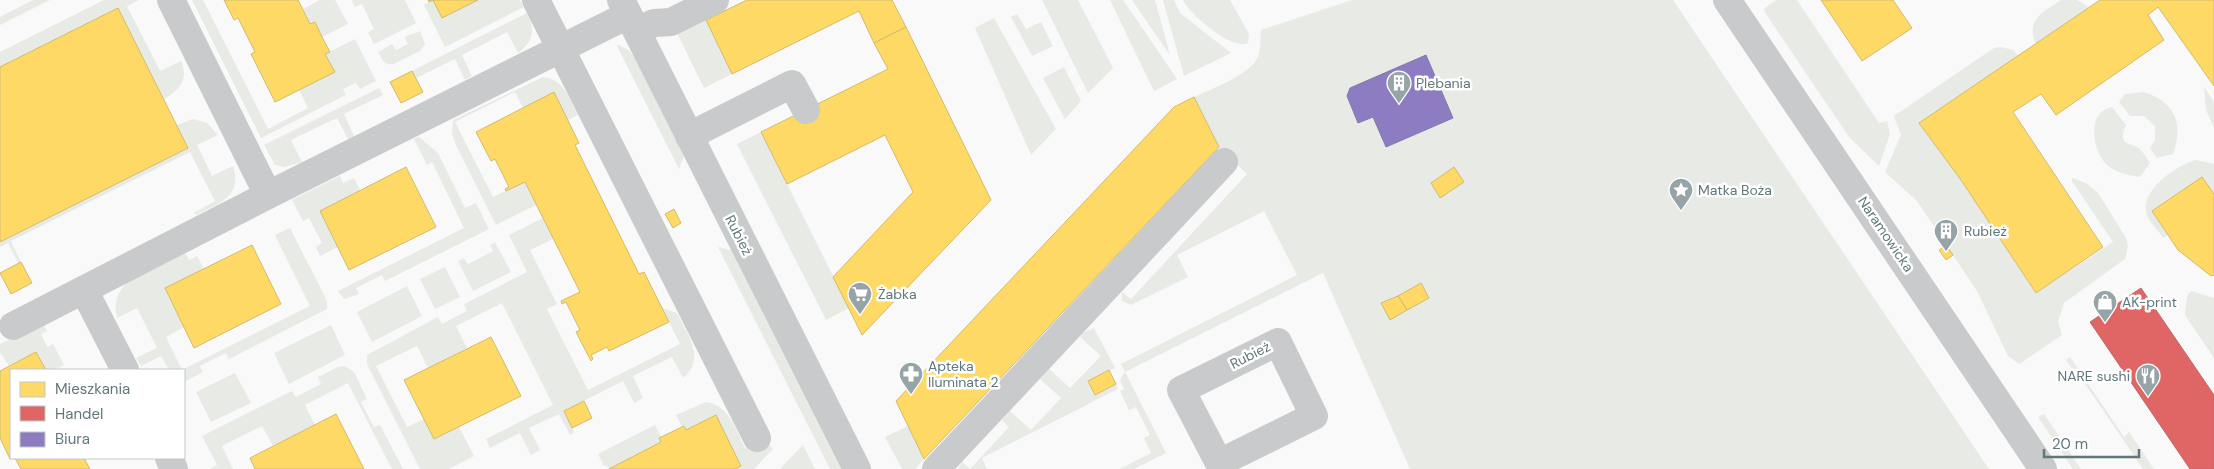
<svg xmlns="http://www.w3.org/2000/svg" width="2214" height="469" font-family="'DM Sans',sans-serif">
<style>
.green{fill:#e8eae6}
.homes{fill:#ffd966;stroke:#d0bc6c}
.shops{fill:#e06666;stroke:#ba6b6c}
.offices{fill:#8e7cc3;stroke:#807aad}
.lines{fill:none;stroke-linecap:round;stroke-linejoin:round}
.minor{stroke:#c8cacb;stroke-width:28}
.labels{text-anchor:middle;dominant-baseline:central;stroke-width:5;stroke-linejoin:round;paint-order:stroke}
.poi-label{font-size:14px;fill:#61777b;stroke:#fff;text-anchor:start}
.street-label{font-size:14px;fill:#61777b;stroke:#fff}
</style>
<rect width="100%" height="100%" fill="#f9f9f9"/>
<g class="green">
<polygon points="33,0 50,0 0,25 0,17"/>
<path d="M 104,0 L 139,0 L 127,6 L 160,71 L 181,61 C 189,79 180,90 164,99 L 118,8 L 0,67 L 0,52 Z"/>
<polygon points="192,0 203,0 268,129 308,108 299,90 334,72 325,54 355,39 376,81 360,89 356,83 343,89 346,95 261,138"/>
<polygon points="320,0 335,0 348,24 322,37 315,22 310,24 303,9"/>
<polygon points="352,0 405,0 416,23 374,44 368,32 374,29 362,4 355,7"/>
<polygon points="433,0 442,18 478,0 520,0 524,7 445,47 424,5"/>
<polygon points="1042,0 1078,0 1113,68 1088,93"/>
<polygon points="1110,0 1123,0 1177,79 1154,91"/>
<polygon points="1132,0 1155,0 1170,55"/>
<polygon points="1163,0 1174,0 1180,13 1231,53 1184,76"/>
<path d="M 1183,0 L 1230,0 L 1249,34 L 1248,43 C 1233,51 1190,15 1183,0 Z"/>
<path d="M 1352,0 L 1673,0 L 1989,469 L 1410,469 L 1323,273 L 1125,372 L 1166,453 L 1134,469 L 1120,469 L 1151,453 L 1144,438 L 1150,435 L 1136,407 L 1129,410 L 1120,391 L 1124,389 L 1120,380 L 1125,372 L 1121,364 L 1297,275 L 1264,211 L 1177,255 L 1188,277 L 1131,305 L 1122,301 L 1122,292 L 1131,299 L 1247,174 L 1219,147 L 1194,97 C 1211,89 1250,75 1258,57 C 1261,49 1260,39 1261,30 Z"/>
<polygon points="1776,0 1797,0 1879,123 1887,121 1890,134 1879,166 1849,137 1764,11 1765,8"/>
<path d="M 2061,0 L 2077,0 L 2089,7 L 2036,44 C 2025,20 2043,12 2061,0 Z"/>
<path d="M 527,13 C 536,30 533,42 518,53 L 507,32 L 462,55 L 472,76 L 465,80 L 455,59 L 416,78 L 412,71 Z"/>
<polygon points="1017,14 1026,29 1041,22 1053,46 1032,56 1011,17"/>
<polygon points="704,17 732,74 704,88 677,33"/>
<polygon points="994,18 1056,129 1031,155 975,28"/>
<path d="M 420,31 L 425,44 L 420,51 L 394,64 C 384,66 382,59 378,52 L 392,44 L 396,50 L 408,44 L 405,37 Z"/>
<polygon points="616,44 629,50 634,57 684,156 679,169"/>
<polygon points="2001,47 2013,50 2018,56 1919,123 1961,180 2036,293 2113,242 2072,181 2072,178 2086,183 2098,193 2126,238 2128,246 2125,259 2064,303 2058,321 2062,335 2019,364 2008,356 1977,291 1917,201 1885,172 1901,135 1894,116 1994,48"/>
<polygon points="1064,67 1081,101 1065,119 1043,78"/>
<path d="M 543,77 C 564,79 569,98 578,115 L 568,120 L 523,108 L 515,92 L 455,122 L 493,197 L 525,182 L 536,205 L 496,225 L 456,145 L 452,133 L 453,120 Z"/>
<polygon points="2204,87 2214,102 2214,128 2206,110"/>
<polygon points="379,88 383,95 344,114 354,136 348,139 337,118 291,140 302,162 284,167 275,165 264,145"/>
<path d="M 2144,92 C 2175,102 2184,124 2173,154 L 2157,158 L 2150,148 L 2155,140 L 2155,126 L 2144,116 L 2130,116 L 2119,102 L 2125,94 Z"/>
<path d="M 2112,107 L 2126,125 C 2116,147 2132,142 2140,149 C 2144,153 2147,159 2150,163 L 2140,177 C 2129,175 2116,173 2107,165 C 2092,150 2086,112 2112,107 Z"/>
<path d="M 193,119 L 207,123 L 218,135 L 197,145 L 212,176 L 233,166 C 243,196 219,204 196,215 L 194,213 L 215,201 L 190,152 L 11,241 L 21,262 L 18,263 L 8,243 L 0,247 L 0,242 L 188,148 L 177,125 Z"/>
<polygon points="761,132 849,308 826,320 737,144"/>
<polygon points="419,137 438,153 465,208 476,203 489,229 385,281 382,275 356,288 359,294 344,299 338,291 464,228 432,162 427,165 414,139"/>
<path d="M 2196,160 L 2214,164 L 2214,194 L 2153,211 L 2168,235 L 2163,238 C 2159,231 2150,223 2147,215 C 2139,190 2177,165 2196,160 Z"/>
<polygon points="340,176 343,183 354,178 360,190 320,211 338,247 320,256 316,247 322,243 309,218 303,221 292,200"/>
<path d="M 543,218 L 553,239 L 530,250 L 557,304 L 547,309 L 588,390 L 680,344 L 662,308 L 677,313 C 688,335 706,359 683,378 L 672,357 L 633,376 L 643,398 L 634,403 L 623,381 L 564,411 L 574,432 L 570,435 L 559,414 L 529,428 L 540,450 L 531,455 L 520,433 L 490,448 L 486,439 L 553,405 L 502,303 L 456,326 L 467,348 L 428,368 L 417,346 L 376,366 L 407,427 L 424,419 L 434,439 L 459,427 L 474,456 L 449,469 L 420,469 L 367,364 L 367,355 L 438,317 L 442,324 L 467,311 L 464,304 L 527,272 L 509,235 Z"/>
<path d="M 290,228 L 327,301 L 327,309 L 229,359 L 226,353 L 200,366 L 203,372 L 184,382 L 184,370 L 169,370 L 161,356 L 141,366 L 136,358 L 157,348 L 137,308 L 117,318 C 113,302 117,292 129,281 L 185,253 L 189,260 L 197,256 L 204,269 L 165,288 L 184,327 L 166,337 L 182,370 L 310,306 L 275,235 Z"/>
<polygon points="495,242 511,272 473,291 458,261 464,258 468,264 493,251 490,245"/>
<polygon points="718,247 731,250 841,469 830,469"/>
<polygon points="445,267 460,297 435,309 420,279"/>
<polygon points="407,286 422,316 372,342 357,312"/>
<polygon points="2191,291 2214,298 2214,358 2185,315 2187,296"/>
<polygon points="43,324 47,331 41,334 47,347 53,344 64,365 54,370 46,370 36,352 9,366 0,352 0,344"/>
<polygon points="331,325 345,355 289,384 274,353"/>
<polygon points="1094,328 1115,368 1089,381 1096,395 1116,384 1118,389 982,458 987,469 958,469 962,462 970,469 1009,427 1002,420 1010,411 1031,430 1061,398 1040,379 1049,369 1070,388 1101,356 1080,337 1084,332"/>
<polygon points="2070,357 2124,437 2129,432 2154,469 2143,469 2075,369 2073,370 2066,360"/>
<polygon points="345,366 354,372 367,399 361,402 374,427 380,425 403,469 392,469 348,383 305,405 315,425 273,446 262,426 222,446 233,469 210,469 217,465 202,436 292,391 296,397 321,384 318,377 338,367"/>
<polygon points="235,373 251,403 211,422 196,392"/>
<path d="M 706,402 C 729,405 736,430 745,448 L 763,439 L 773,449 L 754,469 L 735,469 L 741,465 L 716,415 L 686,430 L 684,426 L 682,427 L 676,415 Z"/>
<polygon points="2044,414 2081,469 2073,469 2038,417"/>
<polygon points="655,425 661,437 659,438 661,442 609,469 606,465 604,466 598,454"/>
<polygon points="908,426 924,459 915,469 902,469 885,437"/>
<polygon points="803,445 815,469 780,469"/>
</g>
<g class="homes">
<polygon points="224,0 298,0 310,24 315,22 322,37 330,52 325,54 335,72 275,102 251,54 255,52 238,18 234,20"/>
<polygon points="428,0 478,0 442,18 433,0 429,2"/>
<polygon points="747,0 892,0 906,27 874,43 859,11 732,74 706,20"/>
<polygon points="1821,0 1893,0 1912,28 1862,61"/>
<polygon points="2214,0 2214,86 2158,7 2148,15 2164,40 2056,115 2041,94 2013,112 2103,247 2036,293 1961,180 1919,123 2100,0"/>
<polygon points="118,8 188,148 0,242 0,67"/>
<polygon points="906,27 991,200 862,335 833,277 913,192 885,135 787,184 761,132 888,69 874,43"/>
<polygon points="412,71 423,92 401,103 390,82"/>
<polygon points="554,92 579,143 575,145 639,274 644,272 669,322 609,351 607,347 591,355 593,359 591,361 576,332 580,330 566,302 562,304 561,301 580,292 525,182 506,191 505,189 509,187 495,159 491,161 476,132"/>
<polygon points="1194,97 1219,147 924,459 896,401 1174,107"/>
<polygon points="406,167 436,227 349,270 320,211"/>
<polygon points="1454,167 1464,182 1440,198 1431,183"/>
<polygon points="2202,177 2214,194 2214,275 2211,276 2178,250 2152,211"/>
<polygon points="674,209 681,223 673,228 665,214"/>
<polygon points="252,245 281,304 194,348 165,288"/>
<polygon points="1946,245 1953,255 1946,260 1939,250"/>
<polygon points="21,262 32,283 11,294 0,273"/>
<polygon points="1421,283 1429,298 1407,310 1398,296"/>
<polygon points="1398,296 1407,310 1390,320 1381,303"/>
<polygon points="491,337 521,396 434,439 404,380"/>
<polygon points="36,352 46,370 11,370 11,458 13,458 10,459 0,438 0,371"/>
<polygon points="1109,370 1116,384 1095,395 1088,381"/>
<polygon points="584,401 592,418 572,428 564,411"/>
<polygon points="336,414 364,469 255,469 250,458"/>
<polygon points="716,415 741,466 735,469 609,469 661,442 659,438 684,426 686,430"/>
<polygon points="15,458 84,458 90,469 21,469"/>
</g>
<polygon class="shops" points="2141,288 2214,395 2214,469 2190,469 2090,322"/>
<polygon class="offices" points="1426,55 1453,118 1386,147 1373,117 1358,123 1347,96 1350,88"/>
<g class="lines">
<g class="minor">
<polyline points="171,0 268,195"/>
<polyline points="536,0 757,438"/>
<polyline points="621,0 857,469"/>
<polyline points="1727,0 2043,469"/>
<polyline points="637,31 654,23 671,22 715,0"/>
<polyline points="689,136 792,84 806,110"/>
<polyline points="84,290 125,370"/>
<polyline points="13,326 268,195 628,15"/>
<polyline points="169,458 174,469"/>
<polyline points="1219,463 1314,416 1278,342 1181,390 1219,463 1222,469"/>
<polyline points="936,469 1224,162"/>
</g>
</g>
<defs>
<symbol id="building-pin" viewBox="-11 -11 22 30"><path d="M0 17L-7.5 6A9.5 9.5 0 1 1 7.5 6Z" fill="#96a4a7" stroke="#fff"/><path d="M-4-6H4V6H1V3H-1V6H-4ZM-2.5-4.3h1.7v1.8h-1.7ZM.8-4.3h1.7v1.8H.8ZM-2.5-1h1.7V.8h-1.7ZM.8-1h1.7V.8H.8Z" fill="#fff"/></symbol>
<symbol id="sight-pin" viewBox="-11 -11 22 30"><path d="M0 17L-7.5 6A9.5 9.5 0 1 1 7.5 6Z" fill="#96a4a7" stroke="#fff"/><path d="M0-6L1.8-2.2L6-1.7L2.9 1.2L3.7 5.4L0 3.3L-3.7 5.4L-2.9 1.2L-6-1.7L-1.8-2.2Z" fill="#fff"/></symbol>
<symbol id="supermarket-pin" viewBox="-11 -11 22 30"><path d="M0 17L-7.5 6A9.5 9.5 0 1 1 7.5 6Z" fill="#96a4a7" stroke="#fff"/><path d="M-6-5.5h2.5l.6 2H6L4.5 2H-2.5L-4.4-4H-6ZM-1.5 3.2a1.3 1.3 0 1 0 .1 0ZM3 3.2a1.3 1.3 0 1 0 .1 0Z" fill="#fff"/></symbol>
<symbol id="shop-pin" viewBox="-11 -11 22 30"><path d="M0 17L-7.5 6A9.5 9.5 0 1 1 7.5 6Z" fill="#96a4a7" stroke="#fff"/><path d="M-5-2.5h2.3a2.7 3.5 0 0 1 5.4 0H5L5.5 6h-11ZM-1.5-2.5h3a1.5 2.3 0 0 0-3 0Z" fill="#fff"/></symbol>
<symbol id="pharmacy-pin" viewBox="-11 -11 22 30"><path d="M0 17L-7.5 6A9.5 9.5 0 1 1 7.5 6Z" fill="#96a4a7" stroke="#fff"/><path d="M-2-6h4v4h4v4h-4v4h-4v-4h-4v-4h4Z" fill="#fff"/></symbol>
<symbol id="restaurant-pin" viewBox="-11 -11 22 30"><path d="M0 17L-7.5 6A9.5 9.5 0 1 1 7.5 6Z" fill="#96a4a7" stroke="#fff"/><path d="M-5-6h1v4h1v-4h1v4h1v-4h1v5L-1.5 .5V6h-2V.5L-5-1ZM5-6V6H3V1.5H1.5Q1.5-4 5-6Z" fill="#fff"/></symbol>
</defs>
<g fill-rule="evenodd">
<use href="#building-pin" x="1385" y="69" width="28" height="38"/>
<use href="#sight-pin" x="1667" y="176" width="28" height="38"/>
<use href="#building-pin" x="1932" y="217" width="28" height="38"/>
<use href="#supermarket-pin" x="846" y="280" width="28" height="38"/>
<use href="#shop-pin" x="2091" y="288" width="28" height="38"/>
<use href="#pharmacy-pin" x="897" y="360" width="28" height="38"/>
<use href="#restaurant-pin" x="2134" y="362" width="28" height="38"/>
</g>
<g class="labels">
<g class="poi-label">
<text x="1416" y="83">Plebania</text>
<text x="1698" y="190">Matka Boża</text>
<text x="1964" y="231">Rubież</text>
<text x="878" y="294">Żabka</text>
<text x="2122" y="302">AK-print</text>
<text x="928" y="366">Apteka<tspan x="928" dy="16">Iluminata 2</tspan></text>
<text x="2130" y="376" text-anchor="end">NARE sushi</text>
</g>
<g class="street-label">
<text transform="translate(1886 234) rotate(56)">Naramowicka</text>
<text transform="translate(739 235) rotate(63)">Rubież</text>
<text transform="translate(1250 355) rotate(-27)">Rubież</text>
</g>
</g>
<rect x="10" y="369" width="175" height="90" fill="#ffffff" stroke="#c0c9ca"/>
<rect x="20" y="382" width="25" height="15" fill="#ffd966" stroke="#c0c9ca"/>
<text x="55" y="394" font-size="15" fill="#61777b">Mieszkania</text>
<rect x="20" y="406" width="25" height="15" fill="#e06666" stroke="#c0c9ca"/>
<text x="55" y="419" font-size="15" fill="#61777b">Handel</text>
<rect x="20" y="432" width="25" height="15" fill="#8e7cc3" stroke="#c0c9ca"/>
<text x="55" y="444" font-size="15" fill="#61777b">Biura</text>
<path d="M2044 449v8h95v-8" fill="none" stroke="#61777b" stroke-width="2.5"/>
<text x="2052" y="449" font-size="15" fill="#61777b" stroke="#ffffff" stroke-width="4" paint-order="stroke">20 m</text>
</svg>
